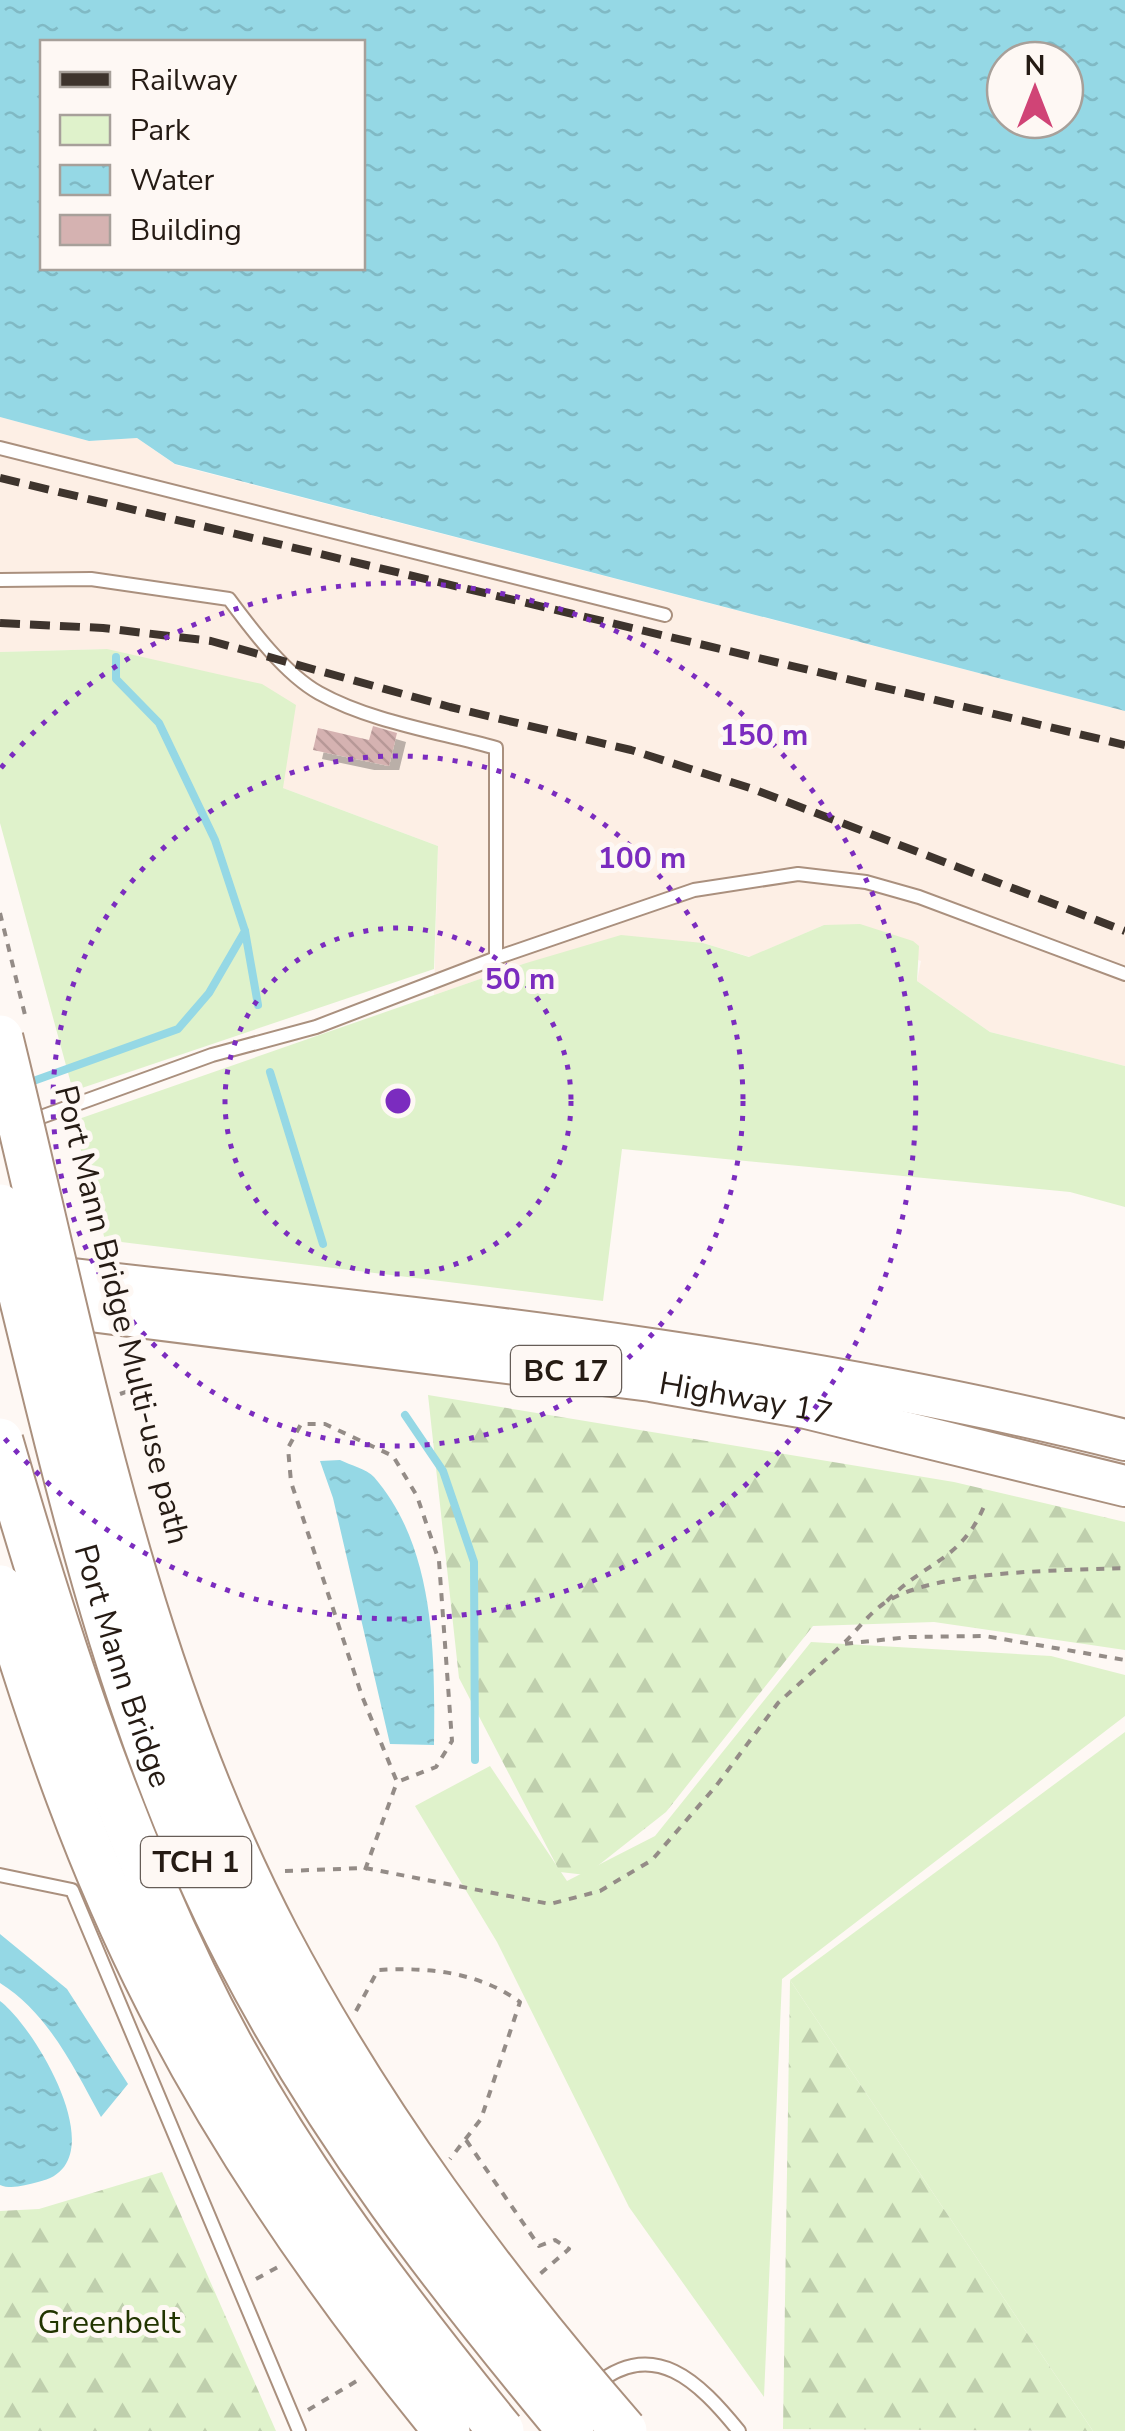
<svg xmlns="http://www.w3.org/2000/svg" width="1125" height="2431" font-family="'Nunito Sans',sans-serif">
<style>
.built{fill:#fdefe5}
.green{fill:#dff2cb}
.forest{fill:url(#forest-firs)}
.water{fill:url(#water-ripples);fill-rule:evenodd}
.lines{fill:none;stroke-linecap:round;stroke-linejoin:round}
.stream{stroke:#95d8e5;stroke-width:8}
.building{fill:url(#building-back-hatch);filter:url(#shadow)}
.service-casing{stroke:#aa907e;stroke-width:16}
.trunk-casing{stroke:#aa907e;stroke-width:44}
.path{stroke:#948c87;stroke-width:4;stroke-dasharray:8 8;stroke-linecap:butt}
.service{stroke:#fff;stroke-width:12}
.trunk{stroke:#fff;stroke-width:40}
.rail{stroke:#3e342d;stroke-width:8;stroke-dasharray:20 10;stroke-linecap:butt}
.motorway-bridge-casing{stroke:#aa907e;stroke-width:49;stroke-linecap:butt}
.path-bridge{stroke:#948c87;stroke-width:4;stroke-dasharray:8 8;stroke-linecap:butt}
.motorway-bridge{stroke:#fff;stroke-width:45}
.ring{fill:none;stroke:#7b2cbf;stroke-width:5;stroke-dasharray:5 10}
.labels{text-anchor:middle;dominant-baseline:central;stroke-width:10;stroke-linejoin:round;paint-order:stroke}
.shield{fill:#fef8f4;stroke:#665d57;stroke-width:2.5}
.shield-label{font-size:30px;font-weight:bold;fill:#251b14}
.street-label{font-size:32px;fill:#251b14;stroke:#fef8f4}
.park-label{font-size:32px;fill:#213400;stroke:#fef8f4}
.centre{fill:#7b2cbf;stroke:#fef8f4;stroke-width:5}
.ring-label{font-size:30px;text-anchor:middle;font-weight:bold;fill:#7b2cbf;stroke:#fef8f4;stroke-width:10;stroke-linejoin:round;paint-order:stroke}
</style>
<defs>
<pattern id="forest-firs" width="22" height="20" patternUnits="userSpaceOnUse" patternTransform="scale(2.5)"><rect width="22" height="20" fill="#dff2cb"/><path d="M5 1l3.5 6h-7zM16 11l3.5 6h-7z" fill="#bfcfad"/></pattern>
<pattern id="water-ripples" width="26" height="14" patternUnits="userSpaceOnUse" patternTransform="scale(2.5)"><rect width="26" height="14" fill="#95d8e5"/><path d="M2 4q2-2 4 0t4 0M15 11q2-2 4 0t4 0" fill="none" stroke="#80b9c4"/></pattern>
<pattern id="building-back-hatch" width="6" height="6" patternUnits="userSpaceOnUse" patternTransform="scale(2.5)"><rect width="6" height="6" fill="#d5b2b1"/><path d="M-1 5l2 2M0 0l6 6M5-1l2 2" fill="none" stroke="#b79897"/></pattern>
<filter id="shadow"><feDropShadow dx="9" dy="9" stdDeviation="0" flood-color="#0004"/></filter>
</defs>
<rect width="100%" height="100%" fill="#fef8f4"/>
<polygon class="built" points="0,417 89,441 137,438 176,465 1125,711 1125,1066 990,1032 917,981 921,961 824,925 750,957 703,943 523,964 434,995 438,846 283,788 107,649 0,652"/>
<g class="green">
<polygon points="107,649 262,684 296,705 283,788 438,846 434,969 73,1091 0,823 0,652"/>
<polygon points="860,924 913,941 919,946 917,981 990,1032 1125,1066 1125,1207 1070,1192 622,1149 603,1301 105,1240 73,1121 523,964 621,935 703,943 749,957 824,925"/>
<polygon points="811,1642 1051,1656 1125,1675 1125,1716 782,1979 764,2397 629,2207 497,1942 415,1806 490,1766 567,1881 655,1836"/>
<polygon points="1125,1732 1125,2431 1093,2431 790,1980"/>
</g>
<g class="forest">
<polygon points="428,1395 954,1482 1125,1522 1125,1650 934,1622 813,1626 666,1812 586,1875 560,1872 459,1678"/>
<polygon points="790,1980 1093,2431 783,2429"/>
<polygon points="162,2172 276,2431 0,2431 0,2211 39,2209"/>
</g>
<g class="water">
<path d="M 0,0 L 1125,0 L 1125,711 L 175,464 L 137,438 L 89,441 L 0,417 ZM 362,42 L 362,268 L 42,268 L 42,42 ZM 1065,60 L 1065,120 L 1005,120 L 1005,60 Z"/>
<path d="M 340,1460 C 350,1465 367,1469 374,1477 C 436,1548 435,1657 434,1745 L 390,1744 L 333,1498 L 320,1461 Z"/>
<path d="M 0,1934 L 67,1989 L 128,2084 L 101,2117 C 74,2068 49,2014 0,1983 Z"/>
<path d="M 0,2001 C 36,2028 118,2166 38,2182 C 25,2185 12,2190 0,2185 Z"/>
</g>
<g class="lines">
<g class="stream">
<polyline points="245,931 258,1005"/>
<polyline points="270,1072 323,1244"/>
<polyline points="25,1084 178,1029 209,993 245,931 215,840 159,723 116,679 116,657"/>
<polyline points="405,1415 443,1471 474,1562 475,1760"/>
</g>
</g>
<polygon class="building" points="373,726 397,733 389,766 313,750 318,728 369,740"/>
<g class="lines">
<defs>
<g id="service">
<polyline points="0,448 665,615"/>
<path d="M 0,580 L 91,579 L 229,599 C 252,630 285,674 319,693 C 371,722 440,732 496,748 L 496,958"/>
<polyline points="30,1121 212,1055 316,1027 496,958 694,890 798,874 866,882 919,897 1125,974"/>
<polyline points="0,1875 72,1890 299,2431"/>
<path d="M 594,2386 C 654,2336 699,2382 739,2431"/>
</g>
<g id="trunk">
<path d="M 29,1274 C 395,1316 766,1350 1125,1440"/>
<path id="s1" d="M 34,1304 L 651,1381 L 806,1408 L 1125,1486"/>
</g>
</defs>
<use href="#service" class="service-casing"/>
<use href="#trunk" class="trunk-casing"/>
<g class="path">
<polyline points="120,1394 131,1390 130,1352"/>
<path d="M 887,1601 C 924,1562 962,1561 985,1504"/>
<path d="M 845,1642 C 857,1630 869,1614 883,1604 C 933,1569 1064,1571 1125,1568"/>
<polyline points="365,1870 397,1782 362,1696 291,1482 288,1448 301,1424 325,1424 393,1456 417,1496 439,1561 452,1741 436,1767 397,1782"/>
<polyline points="285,1871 365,1868 550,1904 600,1891 652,1860 716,1786 778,1703 843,1644 909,1637 985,1636 1125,1660"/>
<path d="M 356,2011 L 378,1970 C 428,1967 479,1972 520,2002 L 481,2119 L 450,2159"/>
<polyline points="466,2140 539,2246 555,2240 569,2249 540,2274"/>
<polyline points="256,2279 278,2267"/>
<polyline points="308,2410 360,2379"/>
</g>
<use href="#service" class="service"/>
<use href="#trunk" class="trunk"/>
<g class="rail">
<polyline points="0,478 1125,745"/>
<polyline points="0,623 103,628 211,641 450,707 631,750 753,789 1125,931"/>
</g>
<defs>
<g id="motorway-bridge">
<path d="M 0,1038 C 74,1339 131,1659 276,1936 C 371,2116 491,2278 624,2431"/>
<path id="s2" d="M 0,1207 C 63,1460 117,1722 238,1955 C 330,2132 444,2279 571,2431"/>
<path d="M 0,1441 C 53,1624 110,1802 193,1974 C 273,2141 385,2288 501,2431"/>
<path d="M 0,1588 C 42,1728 90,1867 157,1998 C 236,2154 336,2296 447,2431"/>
</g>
</defs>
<use href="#motorway-bridge" class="motorway-bridge-casing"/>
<polyline class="path-bridge" points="0,913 25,1015"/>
<use href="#motorway-bridge" class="motorway-bridge"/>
</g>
<g class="ring">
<circle cx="398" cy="1101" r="173"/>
<circle cx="398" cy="1101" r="345"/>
<path d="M1 768A518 518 0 1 1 1 1434"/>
</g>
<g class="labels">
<g class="shield">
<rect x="511" y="1346" width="110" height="50" rx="8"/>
<rect x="141" y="1837" width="110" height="50" rx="8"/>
</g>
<g class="shield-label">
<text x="566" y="1371">BC 17</text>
<text x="196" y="1862">TCH 1</text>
</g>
<g class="street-label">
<text transform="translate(122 1315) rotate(76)">Port Mann Bridge Multi-use path</text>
<text stroke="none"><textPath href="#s1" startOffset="718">Highway 17</textPath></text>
<text stroke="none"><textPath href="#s2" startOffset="475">Port Mann Bridge</textPath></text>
</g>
<g class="park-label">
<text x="109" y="2322">Greenbelt</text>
</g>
</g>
<circle cx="398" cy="1101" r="15" class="centre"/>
<g class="ring-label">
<text x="764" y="745">150 m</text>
<text x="642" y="868">100 m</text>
<text x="520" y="989">50 m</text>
</g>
<rect x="40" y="40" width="325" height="230" fill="#fef8f4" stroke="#a7a09a" stroke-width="2.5"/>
<rect x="60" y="72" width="50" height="15" fill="#3e342d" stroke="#a7a09a" stroke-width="2.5"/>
<text x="130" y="90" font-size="30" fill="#251b14">Railway</text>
<rect x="60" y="115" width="50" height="30" fill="#dff2cb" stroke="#a7a09a" stroke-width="2.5"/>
<text x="130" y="140" font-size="30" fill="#251b14">Park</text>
<rect x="60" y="165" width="50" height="30" fill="url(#water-ripples)" stroke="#a7a09a" stroke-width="2.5"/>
<text x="130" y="190" font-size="30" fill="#251b14">Water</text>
<rect x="60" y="215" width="50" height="30" fill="#d5b2b1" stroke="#a7a09a" stroke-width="2.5"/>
<text x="130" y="240" font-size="30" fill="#251b14">Building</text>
<g transform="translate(1035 90)"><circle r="48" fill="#fef8f4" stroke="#a7a09a" stroke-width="2.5"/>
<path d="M0-8L18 38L0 25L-18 38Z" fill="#d04476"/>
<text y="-15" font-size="28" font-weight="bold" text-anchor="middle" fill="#251b14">N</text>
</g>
</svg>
